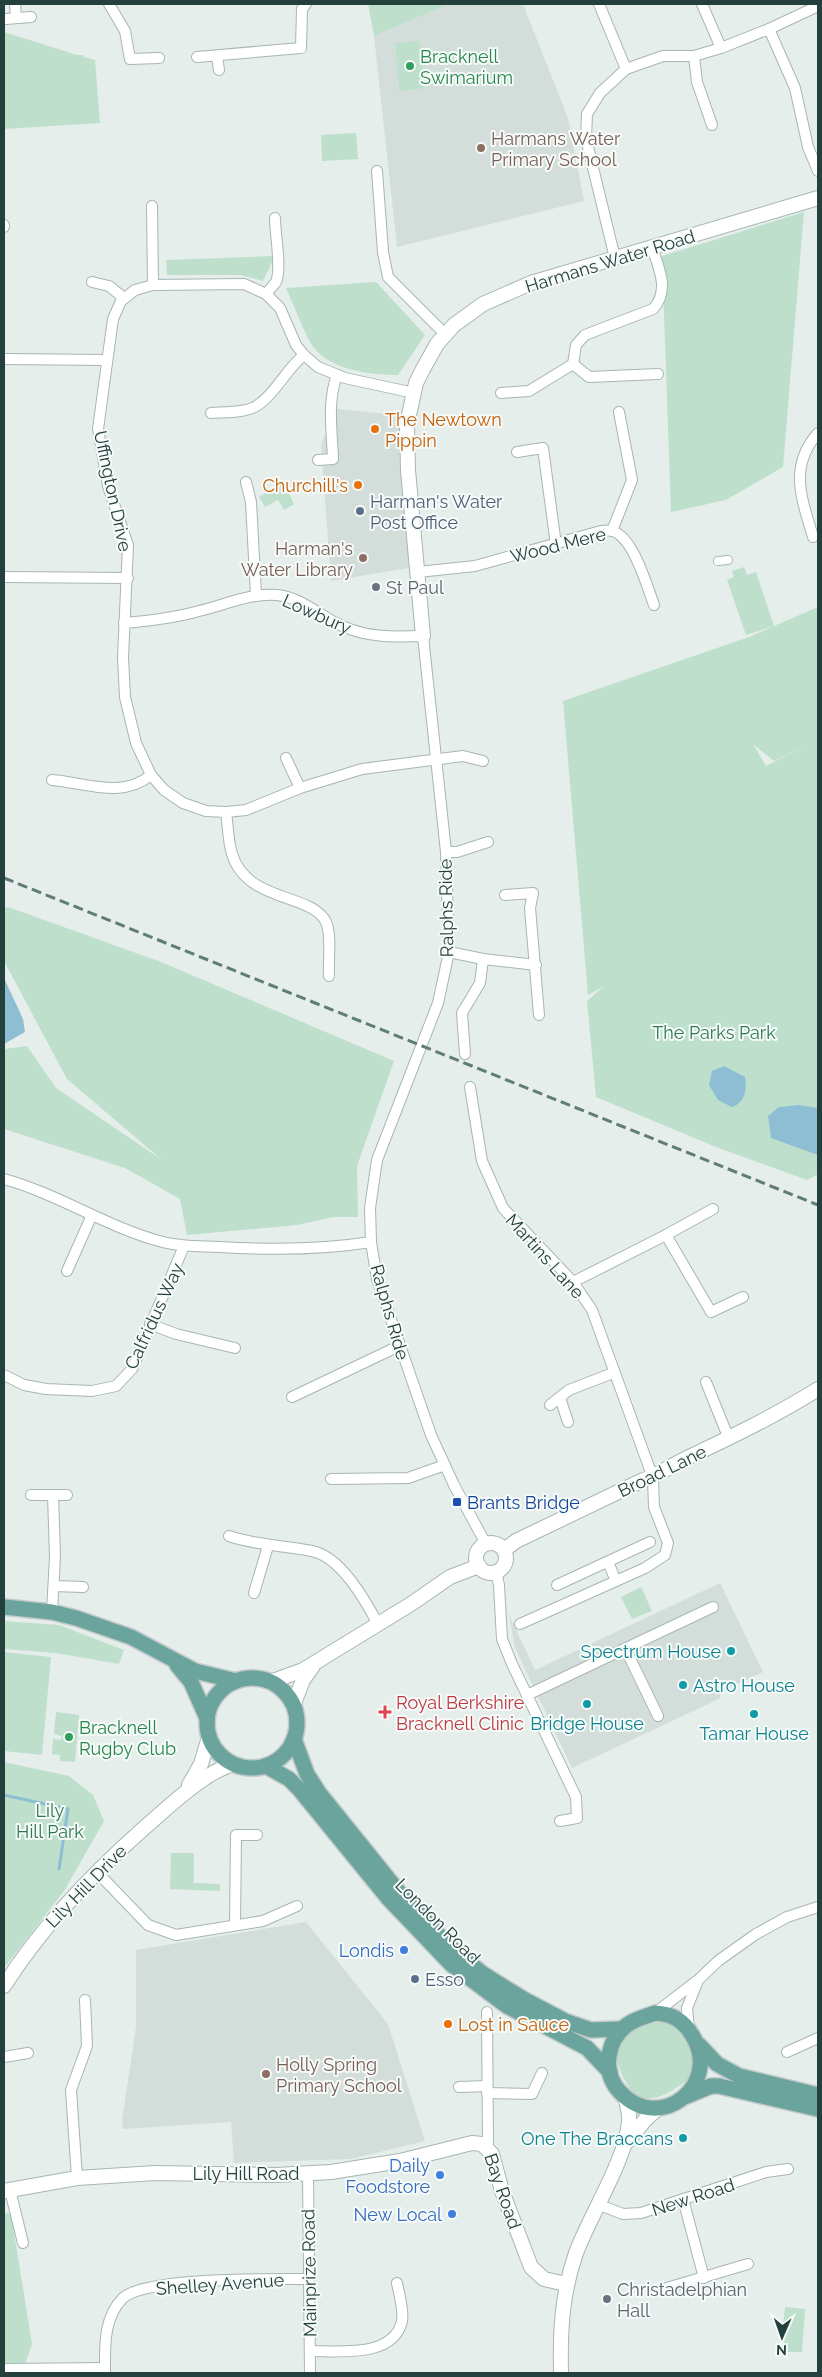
<svg xmlns="http://www.w3.org/2000/svg" width="822" height="2377" font-family="Raleway,sans-serif">
<style>
.built{fill:#d3dedb}
.green{fill:#bedfcc;fill-rule:evenodd}
.water{fill:#8dbed3}
.lines{fill:none;stroke-linecap:round;stroke-linejoin:round}
.stream{stroke:#8dbed3;stroke-width:3}
.pedestrian-casing{stroke:#a7b6b3;stroke-width:10}
.minor-casing{stroke:#a7b6b3;stroke-width:12}
.tertiary-casing{stroke:#a7b6b3;stroke-width:16}
.primary-casing{stroke:#c2cac9;stroke-width:18}
.pedestrian{stroke:#fff;stroke-width:8}
.minor{stroke:#fff;stroke-width:10}
.tertiary{stroke:#fff;stroke-width:14}
.primary{stroke:#6aa49d;stroke-width:15}
.rail{stroke:#5f7c78;stroke-width:3;stroke-dasharray:10 5;stroke-linecap:butt}
.leisure-dot{fill:#2e9e5b;stroke:#f6faf9;stroke-width:2}
.education-dot{fill:#8d6e63;stroke:#f6faf9;stroke-width:2}
.food-dot{fill:#e8710a;stroke:#f6faf9;stroke-width:2}
.service-dot{fill:#5c6f8a;stroke:#f6faf9;stroke-width:2}
.worship-dot{fill:#6b7280;stroke:#f6faf9;stroke-width:2}
.transit-dot{fill:#1a4fb4;stroke:#f6faf9;stroke-width:2}
.culture-dot{fill:#0f9aa8;stroke:#f6faf9;stroke-width:2}
.health-dot{fill:#e0444e;stroke:#f6faf9;stroke-width:2}
.shop-dot{fill:#3f7fe0;stroke:#f6faf9;stroke-width:2}
.labels{text-anchor:middle;dominant-baseline:central;stroke-width:4;stroke-linejoin:round;paint-order:stroke}
.leisure-label{font-size:18px;fill:#27864d;stroke:#f6faf9;text-anchor:start}
.education-label{font-size:18px;fill:#785e54;stroke:#f6faf9;text-anchor:start}
.street-label{font-size:18px;fill:#24403d;stroke:#f6faf9}
.food-label{font-size:18px;fill:#c56008;stroke:#f6faf9;text-anchor:start}
.service-label{font-size:18px;fill:#4e5e75;stroke:#f6faf9;text-anchor:start}
.worship-label{font-size:18px;fill:#5b616d;stroke:#f6faf9;text-anchor:start}
.park-label{font-size:18px;fill:#2d7855;stroke:#f6faf9}
.transit-label{font-size:18px;fill:#164399;stroke:#f6faf9;text-anchor:start}
.culture-label{font-size:18px;fill:#0d838f;stroke:#f6faf9;text-anchor:end}
.health-label{font-size:18px;fill:#be3a42;stroke:#f6faf9;text-anchor:start}
.shop-label{font-size:18px;fill:#366cbe;stroke:#f6faf9;text-anchor:end}
</style>
<rect width="100%" height="100%" fill="#e5eeeb"/>
<g class="built">
<polygon points="449,4 523,4 568,118 584,201 397,247 374,36"/>
<polygon points="338,409 398,415 409,568 331,581 321,444"/>
<polygon points="720,1583 763,1672 719,1693 721,1698 572,1768 515,1648 509,1615 535,1670"/>
<polygon points="306,1922 388,2024 425,2141 351,2159 234,2163 231,2122 123,2129 122,2120 136,2027 136,1950"/>
</g>
<g class="green">
<polygon points="368,4 449,4 374,36"/>
<polygon points="4,32 77,55 83,55 84,57 95,60 100,123 4,129"/>
<polygon points="420,41 425,88 399,91 395,43"/>
<polygon points="356,133 358,159 322,161 321,135"/>
<polygon points="804,212 783,467 726,500 671,512 662,256"/>
<polygon points="275,256 263,281 241,275 167,275 166,260"/>
<path d="M 376,282 L 425,335 L 398,375 C 369,375 326,370 310,342 C 301,325 294,306 286,288 Z"/>
<polygon points="284,483 294,504 284,510 278,500 265,507 259,497"/>
<polygon points="744,567 747,575 756,572 774,626 746,635 727,580 734,577 732,571"/>
<path d="M 818,607 L 818,1174 L 807,1180 L 716,1147 L 596,1097 L 587,1001 L 604,986 L 588,995 L 563,701 L 749,637 ZM 753,744 L 774,761 L 809,744 L 766,766 Z"/>
<polygon points="4,907 11,908 161,962 394,1061 357,1166 358,1217 333,1217 297,1225 187,1235 180,1199 125,1168 4,1129 4,1049 27,1046 56,1088 162,1160 67,1079 4,961"/>
<polygon points="641,1587 652,1611 632,1619 621,1597"/>
<polygon points="4,1621 59,1625 124,1650 119,1664 56,1653 4,1649"/>
<polygon points="4,1652 51,1657 42,1755 4,1751"/>
<polygon points="56,1712 79,1715 75,1762 60,1761 60,1755 52,1754 53,1739 61,1740 62,1736 54,1734"/>
<polygon points="4,1762 69,1776 93,1795 104,1821 64,1891 4,1968"/>
<polygon points="171,1853 194,1853 194,1883 220,1884 220,1891 170,1889"/>
<path d="M 652,2020 C 680,2018 686,2038 695,2058 L 688,2080 C 679,2086 668,2094 658,2097 C 652,2099 643,2098 638,2096 C 628,2091 612,2059 617,2048 C 623,2033 639,2027 652,2020 Z"/>
<polygon points="4,2213 11,2214 32,2344 22,2373 4,2373"/>
<polygon points="785,2307 805,2309 802,2352 781,2352"/>
</g>
<g class="water">
<polygon points="4,978 23,1019 25,1032 4,1044"/>
<path d="M 724,1066 L 745,1077 C 747,1089 745,1103 732,1107 L 718,1100 L 709,1085 L 712,1071 Z"/>
<polygon points="799,1105 818,1108 818,1155 771,1138 768,1116 779,1107"/>
</g>
<g class="lines">
<polyline class="stream" points="4,1795 68,1809 59,1869"/>
<defs>
<polyline id="pedestrian" points="718,561 728,560"/>
<g id="minor">
<polyline points="15,4 16,17"/>
<polyline points="109,4 125,31 130,59 159,58"/>
<polyline points="599,4 626,69"/>
<polyline points="702,4 721,48"/>
<polyline points="6,19 31,17"/>
<polyline points="769,29 795,88 808,147 818,171"/>
<polyline points="217,56 219,70"/>
<polyline points="694,56 697,82 712,125"/>
<polyline points="197,57 301,48 302,9 306,4"/>
<polyline points="377,171 383,252 388,277 445,334"/>
<polyline points="152,206 153,285"/>
<polyline points="4,225 4,227"/>
<polyline points="615,258 586,139 587,114 600,93 626,69 663,56 694,56 721,48 769,29 818,6"/>
<polyline points="92,282 109,286 124,298"/>
<path d="M 266,294 C 269,290 273,286 276,282 C 282,269 275,234 275,218"/>
<polyline points="4,359 107,360"/>
<path d="M 573,364 L 576,345 L 585,335 L 653,309 C 670,291 659,268 652,248"/>
<polyline points="573,364 589,377 658,374"/>
<polyline points="414,393 345,378 318,367 304,355 296,345 280,308 266,294 244,284 153,285 135,290 121,301 113,319 98,429 108,486 128,545 123,658 125,697 136,743 151,775 164,790 183,803 206,811 226,812 246,810 300,788 362,769 463,756 483,761"/>
<polyline points="501,393 529,391 573,364"/>
<path d="M 211,413 C 225,412 247,413 258,405 C 277,392 286,369 304,355"/>
<polyline points="517,452 543,448 556,545"/>
<path d="M 318,460 L 333,459 C 332,431 327,402 337,375"/>
<polyline points="246,482 251,502 256,595"/>
<polyline points="612,531 632,480 619,412"/>
<path d="M 813,537 C 802,499 788,467 818,433"/>
<path d="M 418,572 L 475,566 L 601,531 C 604,531 609,530 612,531 C 633,536 647,586 654,605"/>
<polyline points="4,577 128,578"/>
<path d="M 124,623 C 149,621 174,618 199,611 C 225,605 249,593 277,595 C 301,597 320,616 342,626 C 369,638 394,637 423,636 L 446,852 L 449,952 L 438,1003 L 377,1160 L 370,1208 L 371,1242 L 377,1279 L 431,1435 L 454,1485 L 486,1544"/>
<polyline points="286,758 300,788"/>
<path d="M 52,780 C 87,783 122,799 151,775"/>
<path d="M 226,812 C 228,826 228,841 232,854 C 247,903 312,893 326,922 C 332,936 328,960 329,976"/>
<polyline points="446,852 457,852 488,842"/>
<polyline points="505,895 533,893 530,908 539,1015"/>
<polyline points="449,952 483,959 536,965"/>
<polyline points="465,1054 462,1013 480,983 483,959"/>
<polyline points="470,1087 482,1161 503,1208 573,1282 592,1310 653,1478 654,1507 668,1543 665,1555 645,1568 520,1624"/>
<path d="M 4,1179 C 58,1194 105,1226 159,1241 C 179,1247 200,1246 220,1247 C 271,1250 321,1250 371,1242"/>
<polyline points="666,1235 711,1312 743,1297"/>
<polyline points="67,1271 92,1215"/>
<polyline points="573,1282 666,1235 713,1209"/>
<polyline points="150,1324 176,1334 235,1348"/>
<polyline points="4,1375 24,1385 46,1389 92,1391 116,1386 132,1369 184,1246"/>
<polyline points="706,1382 729,1439"/>
<polyline points="292,1397 399,1346"/>
<polyline points="560,1398 568,1422"/>
<polyline points="550,1405 569,1390 613,1373"/>
<polyline points="331,1479 408,1478 445,1465"/>
<polyline points="31,1495 67,1495"/>
<path d="M 229,1536 C 259,1546 283,1545 312,1551 C 341,1557 365,1600 378,1624"/>
<polyline points="608,1562 616,1581"/>
<polyline points="496,1572 499,1585 502,1639 512,1664 576,1797 577,1818 560,1821"/>
<polyline points="557,1585 650,1542"/>
<polyline points="54,1586 83,1587"/>
<polyline points="254,1593 268,1546"/>
<polyline points="52,1612 55,1556 53,1495"/>
<polyline points="626,1650 658,1716"/>
<polyline points="527,1695 713,1607"/>
<polyline points="97,1872 148,1925 176,1935 263,1921 297,1906"/>
<polyline points="235,1925 236,1835 257,1835"/>
<polyline points="655,2013 698,1980 718,1961 756,1934 787,1917 818,1907"/>
<polyline points="689,2029 687,2008 697,1983"/>
<polyline points="787,2052 818,2038"/>
<polyline points="4,2057 28,2053"/>
<polyline points="459,2087 487,2086"/>
<polyline points="487,2093 532,2094 542,2073"/>
<polyline points="486,2147 488,2142 487,2012"/>
<polyline points="308,2173 310,2373"/>
<polyline points="77,2178 71,2090 87,2046 85,2000"/>
<polyline points="10,2190 23,2243"/>
<polyline points="683,2199 704,2278"/>
<polyline points="597,2204 623,2214 641,2213 766,2172 788,2169"/>
<polyline points="660,2290 748,2264"/>
<path d="M 310,2351 C 339,2351 394,2358 402,2321 C 404,2310 399,2294 397,2283"/>
<polyline points="4,2369 105,2368"/>
<path d="M 105,2373 C 105,2347 103,2318 123,2298 C 146,2277 273,2279 308,2279"/>
</g>
<g id="tertiary">
<polyline points="423,636 408,470 407,424 416,383 423,369 437,344 454,325 483,304 531,283 818,198"/>
<circle cx="491" cy="1558" r="15"/>
<path d="M 504,1550 L 516,1541 L 641,1481 C 657,1476 670,1466 685,1459 C 731,1437 775,1416 818,1389"/>
<polyline points="270,1682 303,1670 411,1604 450,1577 479,1566"/>
<polyline points="293,1706 303,1680 313,1666"/>
<polyline points="189,1785 201,1764 209,1737"/>
<path d="M 4,1986 C 42,1926 90,1876 143,1829 C 163,1812 183,1792 205,1778 C 213,1772 223,1768 232,1764"/>
<polyline points="627,2142 645,2120 658,2108"/>
<polyline points="4,2191 77,2178 155,2173 276,2175 331,2172 400,2161 472,2143 482,2144 492,2154 502,2191 531,2267 544,2279 566,2284"/>
<path d="M 561,2373 C 560,2331 562,2293 576,2253 C 590,2215 627,2158 629,2121 C 630,2114 627,2106 626,2099"/>
</g>
<g id="primary">
<polyline points="4,1607 52,1612 76,1618 131,1637 195,1671 236,1681"/>
<polyline points="177,1665 191,1682 207,1718"/>
<circle cx="252" cy="1723" r="45"/>
<polyline points="294,1739 307,1774 319,1793 398,1891 450,1947 483,1974 525,2000 565,2021 591,2030 622,2029"/>
<polyline points="266,1766 289,1779 300,1790 388,1898 452,1965 507,2006 587,2048 610,2072"/>
<path d="M 655,2013 C 672,2014 683,2020 692,2035 C 723,2084 660,2135 620,2092 C 602,2073 606,2041 627,2025 C 635,2019 645,2017 655,2013 Z"/>
<polyline points="699,2045 717,2064 739,2076 818,2095"/>
<polyline points="687,2096 711,2086 719,2086 818,2109"/>
</g>
</defs>
<use href="#pedestrian" class="pedestrian-casing"/>
<use href="#minor" class="minor-casing"/>
<use href="#tertiary" class="tertiary-casing"/>
<use href="#primary" class="primary-casing"/>
<use href="#pedestrian" class="pedestrian"/>
<use href="#minor" class="minor"/>
<use href="#tertiary" class="tertiary"/>
<use href="#primary" class="primary"/>
<polyline class="rail" points="4,878 818,1205"/>
</g>
<g class="leisure-dot">
<circle cx="410" cy="66" r="5"/>
<circle cx="69" cy="1737" r="5"/>
</g>
<g class="education-dot">
<circle cx="481" cy="148" r="5"/>
<circle cx="363" cy="558" r="5"/>
<circle cx="266" cy="2074" r="5"/>
</g>
<g class="food-dot">
<circle cx="375" cy="429" r="5"/>
<circle cx="358" cy="485" r="5"/>
<circle cx="448" cy="2024" r="5"/>
</g>
<g class="service-dot">
<circle cx="360" cy="511" r="5"/>
<circle cx="415" cy="1979" r="5"/>
</g>
<g class="worship-dot">
<circle cx="376" cy="587" r="5"/>
<circle cx="607" cy="2299" r="5"/>
</g>
<rect class="transit-dot" x="452" y="1497" width="10" height="10" rx="2.5"/>
<g class="culture-dot">
<circle cx="731" cy="1651" r="5"/>
<circle cx="683" cy="1685" r="5"/>
<circle cx="587" cy="1704" r="5"/>
<circle cx="754" cy="1714" r="5"/>
<circle cx="683" cy="2138" r="5"/>
</g>
<path class="health-dot" d="M382.5 1704.5h5v5h5v5h-5v5h-5v-5h-5v-5h5z"/>
<g class="shop-dot">
<circle cx="404" cy="1950" r="5"/>
<circle cx="440" cy="2175" r="5"/>
<circle cx="452" cy="2214" r="5"/>
</g>
<g class="labels">
<g class="leisure-label">
<text x="420" y="56">Bracknell<tspan x="420" dy="21">Swimarium</tspan></text>
<text x="79" y="1727">Bracknell<tspan x="79" dy="21">Rugby Club</tspan></text>
</g>
<g class="education-label">
<text x="491" y="138">Harmans Water<tspan x="491" dy="21">Primary School</tspan></text>
<text x="353" y="548" text-anchor="end">Harman's<tspan x="353" dy="21">Water Library</tspan></text>
<text x="276" y="2064">Holly Spring<tspan x="276" dy="21">Primary School</tspan></text>
</g>
<g class="street-label">
<text transform="translate(610 261) rotate(-17)">Harmans Water Road</text>
<text transform="translate(113 491) rotate(78)">Uffington Drive</text>
<text transform="translate(558 545) rotate(-14)">Wood Mere</text>
<text transform="translate(317 614) rotate(24)">Lowbury</text>
<text transform="translate(446 908) rotate(-91)">Ralphs Ride</text>
<text transform="translate(545 1256) rotate(48)">Martins Lane</text>
<text transform="translate(390 1312) rotate(74)">Ralphs Ride</text>
<text transform="translate(154 1316) rotate(-65)">Calfridus Way</text>
<text transform="translate(662 1471) rotate(-26)">Broad Lane</text>
<text transform="translate(86 1886) rotate(-46)">Lily Hill Drive</text>
<text transform="translate(438 1921) rotate(45)">London Road</text>
<text x="246" y="2173">Lily Hill Road</text>
<text transform="translate(503 2191) rotate(71)">Bay Road</text>
<text transform="translate(693 2197) rotate(-18)">New Road</text>
<text transform="translate(309 2273) rotate(-91)">Mainprize Road</text>
<text transform="translate(220 2284) rotate(-4)">Shelley Avenue</text>
</g>
<g class="food-label">
<text x="385" y="419">The Newtown<tspan x="385" dy="21">Pippin</tspan></text>
<text x="348" y="485" text-anchor="end">Churchill's</text>
<text x="458" y="2024">Lost in Sauce</text>
</g>
<g class="service-label">
<text x="370" y="501">Harman's Water<tspan x="370" dy="21">Post Office</tspan></text>
<text x="425" y="1979">Esso</text>
</g>
<g class="worship-label">
<text x="386" y="587">St Paul</text>
<text x="617" y="2289">Christadelphian<tspan x="617" dy="21">Hall</tspan></text>
</g>
<g class="park-label">
<text x="714" y="1032">The Parks Park</text>
<text x="50" y="1810">Lily<tspan x="50" dy="21">Hill Park</tspan></text>
</g>
<g class="transit-label">
<text x="467" y="1502">Brants Bridge</text>
</g>
<g class="culture-label">
<text x="721" y="1651">Spectrum House</text>
<text x="693" y="1685" text-anchor="start">Astro House</text>
<text x="587" y="1723" text-anchor="middle">Bridge House</text>
<text x="754" y="1733" text-anchor="middle">Tamar House</text>
<text x="673" y="2138">One The Braccans</text>
</g>
<g class="health-label">
<text x="396" y="1702">Royal Berkshire<tspan x="396" dy="21">Bracknell Clinic</tspan></text>
</g>
<g class="shop-label">
<text x="394" y="1950">Londis</text>
<text x="430" y="2165">Daily<tspan x="430" dy="21">Foodstore</tspan></text>
<text x="442" y="2214">New Local</text>
</g>
</g>
<rect width="822" height="2377" fill="none" stroke="#24403d" stroke-width="10"/>
<g transform="translate(782 2337) rotate(182)" stroke="#f6faf9" stroke-width="4" paint-order="stroke">
<path d="M0-4L9 19L0 12L-9 19Z" fill="#24403d"/>
<text y="-8" font-size="14" font-weight="bold" text-anchor="middle" fill="#24403d">N</text>
</g>
</svg>
